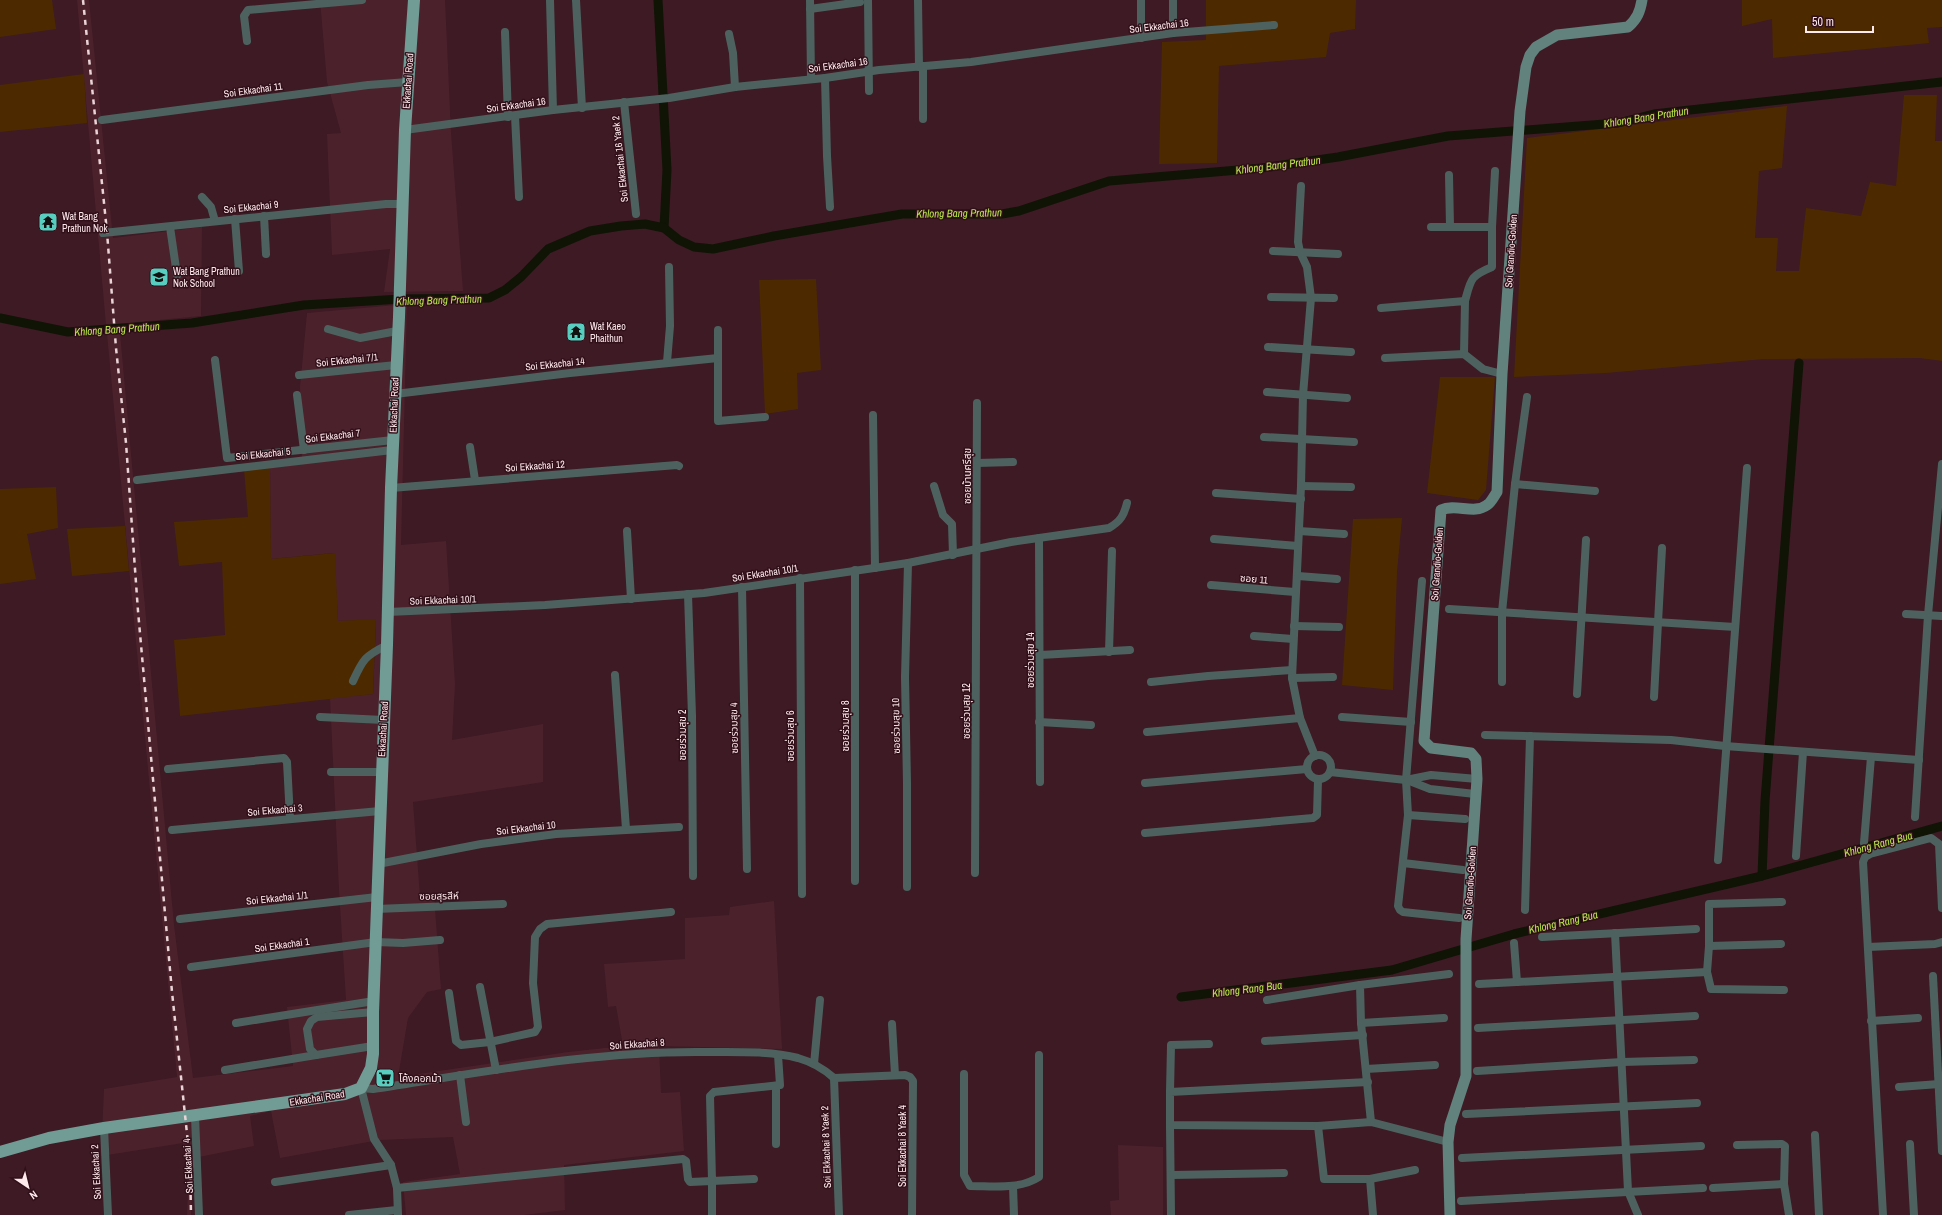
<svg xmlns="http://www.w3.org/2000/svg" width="1942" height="1215" font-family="'Archivo Narrow','Noto Sans Thai',sans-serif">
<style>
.built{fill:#4b212c}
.green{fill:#4d2900}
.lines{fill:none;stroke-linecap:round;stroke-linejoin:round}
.canal{stroke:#0f1405;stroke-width:9}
.street{stroke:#4d625e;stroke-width:8}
.secondary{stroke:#61827d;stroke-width:11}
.primary{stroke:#719c95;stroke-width:12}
.rail{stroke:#ead4d8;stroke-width:2.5;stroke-dasharray:5 5;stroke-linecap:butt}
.labels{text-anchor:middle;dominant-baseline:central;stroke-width:3;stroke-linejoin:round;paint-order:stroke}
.street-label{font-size:10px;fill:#fee9ed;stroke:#32101a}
.poi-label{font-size:10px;fill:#fee9ed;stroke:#32101a;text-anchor:start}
.water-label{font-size:11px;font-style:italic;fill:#b9e74b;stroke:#32101a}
</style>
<rect width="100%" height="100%" fill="#3d1a24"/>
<g class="built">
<polygon points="77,0 89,0 113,238 202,227 201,316 106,325"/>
<polygon points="320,0 445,0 451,133 463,291 384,292 390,249 332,255 327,134 341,133 327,82"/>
<polygon points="407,304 401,545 446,541 455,684 452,740 543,724 543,782 413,802 420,897 434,896 441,989 427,992 408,1018 398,1077 568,1052 623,1046 616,1006 608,1007 604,964 685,959 685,918 729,915 730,907 774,901 782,1049 659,1046 661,1093 680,1092 684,1151 564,1165 565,1210 524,1215 406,1215 403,1182 460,1174 453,1137 379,1140 280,1158 271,1111 250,1116 254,1146 194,1158 191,1215 187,1215 188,1192 183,1143 101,1156 104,1089 177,1077 107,334 120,333 174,925 193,1078 293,1066 287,1007 346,1000 339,890 330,698 373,694 376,620 338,621 334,553 271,559 270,468 302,464 300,387 307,313"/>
<polygon points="1118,1145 1163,1147 1163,1215 1111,1215 1110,1201 1119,1200"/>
</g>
<g class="green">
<polygon points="0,0 52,0 56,29 0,37"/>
<polygon points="1206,0 1356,0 1355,29 1330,33 1326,57 1219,66 1217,163 1159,164 1162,42 1206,40"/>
<polygon points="1742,0 1942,0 1942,27 1927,28 1929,43 1773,58 1772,19 1742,26"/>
<polygon points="84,74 87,123 0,132 0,85"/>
<polygon points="1904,95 1937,95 1935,141 1942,141 1942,361 1920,358 1764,359 1606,373 1514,377 1527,138 1787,106 1782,168 1759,171 1755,238 1778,238 1776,271 1799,271 1806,208 1861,216 1870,182 1896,186"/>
<polygon points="816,279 821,370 797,373 798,409 765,414 759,280"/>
<polygon points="1440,377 1495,377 1486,490 1478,500 1427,493"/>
<polygon points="270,468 271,559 335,553 338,621 376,619 373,694 180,716 174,640 225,635 222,562 179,566 174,522 248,517 244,469"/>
<polygon points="56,487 58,528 27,534 36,579 0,584 0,489"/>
<polygon points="1402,518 1397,572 1393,690 1342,685 1353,519"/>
<polygon points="125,526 129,571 72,576 67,529"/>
</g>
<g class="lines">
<g class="canal">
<polyline points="658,0 667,170 664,228"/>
<polyline points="0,318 68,332 192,323 304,305 401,299 489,298 505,290 521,277 548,249 590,231 621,226 645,224 664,228 679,240 694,247 713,249 774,236 902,214 1002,214 1019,211 1109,181 1262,168 1338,157 1448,136 1618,123 1654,114 1942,82"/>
<polyline points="1762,876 1765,801 1799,363"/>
<polyline points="1181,997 1392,970 1514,934 1762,876 1942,826"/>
</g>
<g class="street">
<polyline points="550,0 553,110"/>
<polyline points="576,0 582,108"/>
<polyline points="810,0 811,79"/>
<polyline points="868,0 869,91"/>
<polyline points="918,0 919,67"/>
<polyline points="1141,0 1141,38"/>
<polyline points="810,9 860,2"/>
<polyline points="505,32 508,117"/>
<polyline points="1173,33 1173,0"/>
<polyline points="729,34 733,53 735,87"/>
<polyline points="247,41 244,16 248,10 362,0"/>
<polyline points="923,66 923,119"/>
<polyline points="825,78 827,156 830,207"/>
<polyline points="624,102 636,214"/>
<polyline points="515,116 519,197"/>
<polyline points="102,120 368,85 408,82"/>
<polyline points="405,130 553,110 669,98 735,87 825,78 879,70 971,62 1173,33 1274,25"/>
<polyline points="1449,175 1450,227"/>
<polyline points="1301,186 1298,242 1300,252 1307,267 1311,298 1303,395 1301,486 1292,678 1300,718 1315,756"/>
<polyline points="202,197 211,207 215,221"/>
<polyline points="264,216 266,254"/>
<polyline points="235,219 239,271"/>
<polyline points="170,227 177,275"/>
<polyline points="1431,227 1492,227"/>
<polyline points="103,233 386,204 402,204"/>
<polyline points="1273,251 1338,254"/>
<polyline points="1271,297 1334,298"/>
<path d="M 1465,301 C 1471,279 1470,276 1492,267 L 1492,227 L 1495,171"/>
<polyline points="1381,308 1465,301 1464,354"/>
<polyline points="328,329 360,338 397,331"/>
<polyline points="718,330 718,421 765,417"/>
<polyline points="1268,347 1351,352"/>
<polyline points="1385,358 1464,354 1483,369 1502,374"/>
<polyline points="215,360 227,458 393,440"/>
<polyline points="667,362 670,326 669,267"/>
<polyline points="299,375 396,365"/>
<polyline points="1267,392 1347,398"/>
<polyline points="395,394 570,373 718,358"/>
<polyline points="297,395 304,450"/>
<polyline points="873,415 875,568"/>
<polyline points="1264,437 1354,442"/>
<polyline points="470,447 475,480"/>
<polyline points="977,463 1013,462"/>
<polyline points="137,480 392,450"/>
<polyline points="1515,484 1595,491"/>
<polyline points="934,486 943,515 952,524 953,555"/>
<polyline points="1301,486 1351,487"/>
<polyline points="391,488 677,465 679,466"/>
<polyline points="1216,493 1301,499"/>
<polyline points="627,531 631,599"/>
<polyline points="1299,531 1344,534"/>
<polyline points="1039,538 1040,782"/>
<polyline points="1214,539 1298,546"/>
<polyline points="1298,576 1337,579"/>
<polyline points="800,578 802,894"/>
<polyline points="1422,581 1406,780 1408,815 1398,906 1400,910 1403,912 1459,918"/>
<polyline points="1211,585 1295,592"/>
<polyline points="742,587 747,869"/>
<polyline points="688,594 692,716 693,876"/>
<polyline points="1449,609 1735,627"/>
<path d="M 388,612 L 545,605 L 704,593 L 908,563 L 1011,542 L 1109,528 C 1121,521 1124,515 1127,503"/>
<polyline points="1906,614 1942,616"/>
<polyline points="1294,626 1339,627"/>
<polyline points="1254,636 1293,639"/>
<polyline points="1109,652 1112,551"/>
<polyline points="1040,655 1130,650"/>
<polyline points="615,675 626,829"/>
<polyline points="1292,678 1333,677"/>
<path d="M 353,681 C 363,659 365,656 387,645"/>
<polyline points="1151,682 1208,676 1292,670"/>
<polyline points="1502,682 1502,612 1515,484 1527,397"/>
<polyline points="1577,694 1586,540"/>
<polyline points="1654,697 1662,548"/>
<polyline points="320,717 384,720"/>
<polyline points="1342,717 1411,722"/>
<polyline points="1039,722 1091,725"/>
<polyline points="1147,732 1300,718"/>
<polyline points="1485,735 1671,740 1725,746 1919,760"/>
<circle cx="1319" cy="767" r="12"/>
<polyline points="168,769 284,758 287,762 290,818"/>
<polyline points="331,772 381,772"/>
<polyline points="1330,772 1406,780 1431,775 1477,779"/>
<polyline points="1407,780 1430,789 1475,794"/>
<polyline points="1145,783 1307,769"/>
<polyline points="1408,815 1465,819"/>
<polyline points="1915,817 1928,615 1942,464"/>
<polyline points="172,830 380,811"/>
<polyline points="1145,833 1313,818 1317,815 1318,780"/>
<polyline points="1864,843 1871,757"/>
<polyline points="1796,856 1803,752"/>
<polyline points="1718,860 1747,468"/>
<polyline points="1403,863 1463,870"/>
<polyline points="378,864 481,844 556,834 679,827"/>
<polyline points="975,873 977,403"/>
<polyline points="855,881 855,570"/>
<polyline points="907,887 907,783 905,677 908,563"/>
<polyline points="1782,902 1709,904 1709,946 1707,972 1711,989 1784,990"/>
<polyline points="376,909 503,904"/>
<polyline points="1525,910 1530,736"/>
<polyline points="180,919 377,897"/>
<polyline points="1615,933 1628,1191 1638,1215"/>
<polyline points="1542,937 1696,929"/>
<polyline points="1514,943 1517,982"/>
<polyline points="1709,946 1781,944"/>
<polyline points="1868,947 1935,944 1942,942"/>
<polyline points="191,967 376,942 403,943 440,940"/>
<polyline points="1933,976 1942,1151"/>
<polyline points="1479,984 1707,972"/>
<polyline points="480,987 496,1070"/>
<polyline points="449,993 456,1041 461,1045 490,1042 535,1032 538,1027 533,983 535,937 540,929 547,924 671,912"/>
<polyline points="1267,1000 1360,985"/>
<polyline points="373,1012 317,1017 311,1021 307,1029 310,1049 316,1055 373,1046"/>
<polyline points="1871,1021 1918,1018"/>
<polyline points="236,1023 374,1001"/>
<polyline points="1361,1023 1360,985 1449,974"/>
<polyline points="892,1024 895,1075"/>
<polyline points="1478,1028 1695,1016"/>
<polyline points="1265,1041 1363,1035"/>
<polyline points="814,1064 820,1000"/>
<polyline points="1366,1069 1435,1065"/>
<polyline points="225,1070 316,1055"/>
<polyline points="1477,1071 1622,1062 1694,1060"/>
<path d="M 964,1074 L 964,1175 L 970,1186 C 993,1186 1019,1190 1039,1177 L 1039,1055"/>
<polyline points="460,1075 466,1122"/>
<polyline points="834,1078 839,1215"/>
<polyline points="1368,1082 1170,1092 1170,1125 1318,1126 1371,1122 1448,1142"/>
<polyline points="1899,1087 1939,1084"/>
<polyline points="1170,1092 1171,1045 1209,1044"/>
<polyline points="1466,1114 1697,1103"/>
<polyline points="195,1116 199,1215"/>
<polyline points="1371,1122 1361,1023 1444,1018"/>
<polyline points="1170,1125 1171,1215"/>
<polyline points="1318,1126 1324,1179 1370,1179 1415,1170"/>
<polyline points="104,1128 108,1215"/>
<polyline points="1815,1135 1819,1215"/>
<polyline points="776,1144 776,1087"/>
<polyline points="1910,1144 1914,1215"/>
<polyline points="1737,1145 1782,1144 1785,1146 1784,1184 1789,1215"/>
<polyline points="1462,1158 1701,1146"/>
<polyline points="1171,1175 1284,1173"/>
<polyline points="754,1179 712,1181 710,1096 714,1092 780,1085 778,1055"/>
<polyline points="1370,1179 1373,1215"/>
<polyline points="275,1182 391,1165"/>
<polyline points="1013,1186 1014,1215"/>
<polyline points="397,1188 683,1159 686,1161 688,1179 690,1182 712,1181 712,1215"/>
<polyline points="1713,1188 1784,1184"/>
<polyline points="1461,1201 1703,1188"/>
<polyline points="349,1215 397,1210"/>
<path d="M 398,1215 L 397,1188 L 391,1165 L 374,1139 L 361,1088 L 373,1089 C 485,1072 597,1050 710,1052 C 739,1052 770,1051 798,1058 C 812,1062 824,1069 834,1078 L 905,1075 L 910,1077 L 913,1081 L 912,1215"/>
<polyline points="1883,1215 1863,862 1865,857 1870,854 1931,838 1939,844 1942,908"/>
</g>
<path class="secondary" d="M 1450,1215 L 1448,1142 L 1450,1125 L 1466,1076 L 1466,939 L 1477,779 L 1476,759 L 1471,753 L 1431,748 L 1424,741 L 1441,510 C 1456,503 1474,515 1487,505 C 1491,503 1494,496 1497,492 L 1502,374 L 1520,111 L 1526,67 L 1530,55 L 1536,47 L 1557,35 L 1628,27 C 1637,19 1640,12 1642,0"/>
<polyline class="primary" points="0,1152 49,1138 104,1128 345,1094 361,1088 371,1068 373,1054 373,1012 387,645 391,488 399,317 405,130 414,0"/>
<polyline class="rail" points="83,0 107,232 116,348 126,443 138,611 172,992 190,1162 191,1215"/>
</g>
<defs>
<symbol id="temple-square" viewBox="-11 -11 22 22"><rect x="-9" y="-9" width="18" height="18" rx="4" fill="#58cec0" stroke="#32101a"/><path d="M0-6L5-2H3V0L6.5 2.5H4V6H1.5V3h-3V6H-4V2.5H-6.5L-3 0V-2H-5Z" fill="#111"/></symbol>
<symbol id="school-square" viewBox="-11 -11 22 22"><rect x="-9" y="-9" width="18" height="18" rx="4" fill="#58cec0" stroke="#32101a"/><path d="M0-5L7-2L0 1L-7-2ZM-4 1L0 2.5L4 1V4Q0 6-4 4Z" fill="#111"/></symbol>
<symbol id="supermarket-square" viewBox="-11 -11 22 22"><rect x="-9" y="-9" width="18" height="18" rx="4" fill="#58cec0" stroke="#32101a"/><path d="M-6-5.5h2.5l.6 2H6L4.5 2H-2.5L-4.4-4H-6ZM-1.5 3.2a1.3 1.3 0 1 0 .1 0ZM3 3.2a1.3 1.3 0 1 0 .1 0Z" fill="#111"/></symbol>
</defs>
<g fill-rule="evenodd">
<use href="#temple-square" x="37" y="211" width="22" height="22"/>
<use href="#school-square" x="148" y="266" width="22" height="22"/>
<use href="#temple-square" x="565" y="321" width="22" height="22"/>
<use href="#supermarket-square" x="374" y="1067" width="22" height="22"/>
</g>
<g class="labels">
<g class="street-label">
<text transform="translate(1159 26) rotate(-7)">Soi Ekkachai 16</text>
<text transform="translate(838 65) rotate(-8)">Soi Ekkachai 16</text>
<text transform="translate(408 81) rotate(-86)">Ekkachai Road</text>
<text transform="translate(253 90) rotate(-8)">Soi Ekkachai 11</text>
<text transform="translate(516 105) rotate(-8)">Soi Ekkachai 16</text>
<text transform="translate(620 159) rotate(-96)">Soi Ekkachai 16 Yaek 2</text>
<text transform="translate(251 207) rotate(-6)">Soi Ekkachai 9</text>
<text transform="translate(1511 251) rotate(-86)">Soi Grandio-Golden</text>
<text transform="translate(347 360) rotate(-6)">Soi Ekkachai 7/1</text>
<text transform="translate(555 364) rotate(-6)">Soi Ekkachai 14</text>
<text transform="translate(394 405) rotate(-88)">Ekkachai Road</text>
<text transform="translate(333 436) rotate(-7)">Soi Ekkachai 7</text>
<text transform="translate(263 454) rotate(-6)">Soi Ekkachai 5</text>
<text transform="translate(535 466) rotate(-4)">Soi Ekkachai 12</text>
<text transform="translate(967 476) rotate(-90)">ซอยบ้านศรีสุข</text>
<text transform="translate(1437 564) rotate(-86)">Soi Grandio-Golden</text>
<text transform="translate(765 573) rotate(-9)">Soi Ekkachai 10/1</text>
<text transform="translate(1254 579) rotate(5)">ซอย 11</text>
<text transform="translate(443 600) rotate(-2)">Soi Ekkachai 10/1</text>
<text transform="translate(1030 660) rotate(-90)">ซอยร่วมสุข 14</text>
<text transform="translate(966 711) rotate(-90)">ซอยร่วมสุข 12</text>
<text transform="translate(845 726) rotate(-90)">ซอยร่วมสุข 8</text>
<text transform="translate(896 726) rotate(-91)">ซอยร่วมสุข 10</text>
<text transform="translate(734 728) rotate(-91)">ซอยร่วมสุข 4</text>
<text transform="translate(383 729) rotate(-87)">Ekkachai Road</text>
<text transform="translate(682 735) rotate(-90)">ซอยร่วมสุข 2</text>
<text transform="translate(790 736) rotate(-90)">ซอยร่วมสุข 6</text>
<text transform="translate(275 810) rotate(-5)">Soi Ekkachai 3</text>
<text transform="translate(526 828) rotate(-7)">Soi Ekkachai 10</text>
<text transform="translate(1470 883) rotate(-86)">Soi Grandio-Golden</text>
<text transform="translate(439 896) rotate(-1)">ซอยสุรสีห์</text>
<text transform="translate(277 898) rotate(-6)">Soi Ekkachai 1/1</text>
<text transform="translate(282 945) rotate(-8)">Soi Ekkachai 1</text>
<text transform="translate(637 1044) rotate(-4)">Soi Ekkachai 8</text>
<text transform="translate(317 1098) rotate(-9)">Ekkachai Road</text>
<text transform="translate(902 1146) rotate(-90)">Soi Ekkachai 8 Yaek 4</text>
<text transform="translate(826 1147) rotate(-92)">Soi Ekkachai 8 Yaek 2</text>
<text transform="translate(188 1166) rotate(-93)">Soi Ekkachai 4</text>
<text transform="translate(96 1172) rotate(-93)">Soi Ekkachai 2</text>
</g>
<g class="poi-label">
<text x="62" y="216">Wat Bang<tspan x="62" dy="12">Prathun Nok</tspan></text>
<text x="173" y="271">Wat Bang Prathun<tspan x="173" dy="12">Nok School</tspan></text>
<text x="590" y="326">Wat Kaeo<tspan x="590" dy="12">Phaithun</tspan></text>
<text x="399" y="1078">โค้งคอกม้า</text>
</g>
<g class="water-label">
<text transform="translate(1646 117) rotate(-9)">Khlong Bang Prathun</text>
<text transform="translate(1278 165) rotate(-7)">Khlong Bang Prathun</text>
<text transform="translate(959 213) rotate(-1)">Khlong Bang Prathun</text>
<text transform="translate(439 300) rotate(-2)">Khlong Bang Prathun</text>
<text transform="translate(117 329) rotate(-4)">Khlong Bang Prathun</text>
<text transform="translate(1878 844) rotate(-15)">Khlong Rang Bua</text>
<text transform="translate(1563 922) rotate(-13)">Khlong Rang Bua</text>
<text transform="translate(1247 989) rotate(-7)">Khlong Rang Bua</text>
</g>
</g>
<g transform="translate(28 1187) rotate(145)" stroke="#32101a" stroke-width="3" paint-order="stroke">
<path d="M0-3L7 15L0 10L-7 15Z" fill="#fee9ed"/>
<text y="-6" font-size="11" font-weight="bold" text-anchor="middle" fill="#fee9ed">N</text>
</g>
<path d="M1806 26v6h67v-6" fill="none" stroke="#fee9ed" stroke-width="2"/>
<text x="1812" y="26" font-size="12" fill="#fee9ed" stroke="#32101a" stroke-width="3" paint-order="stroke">50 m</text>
</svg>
